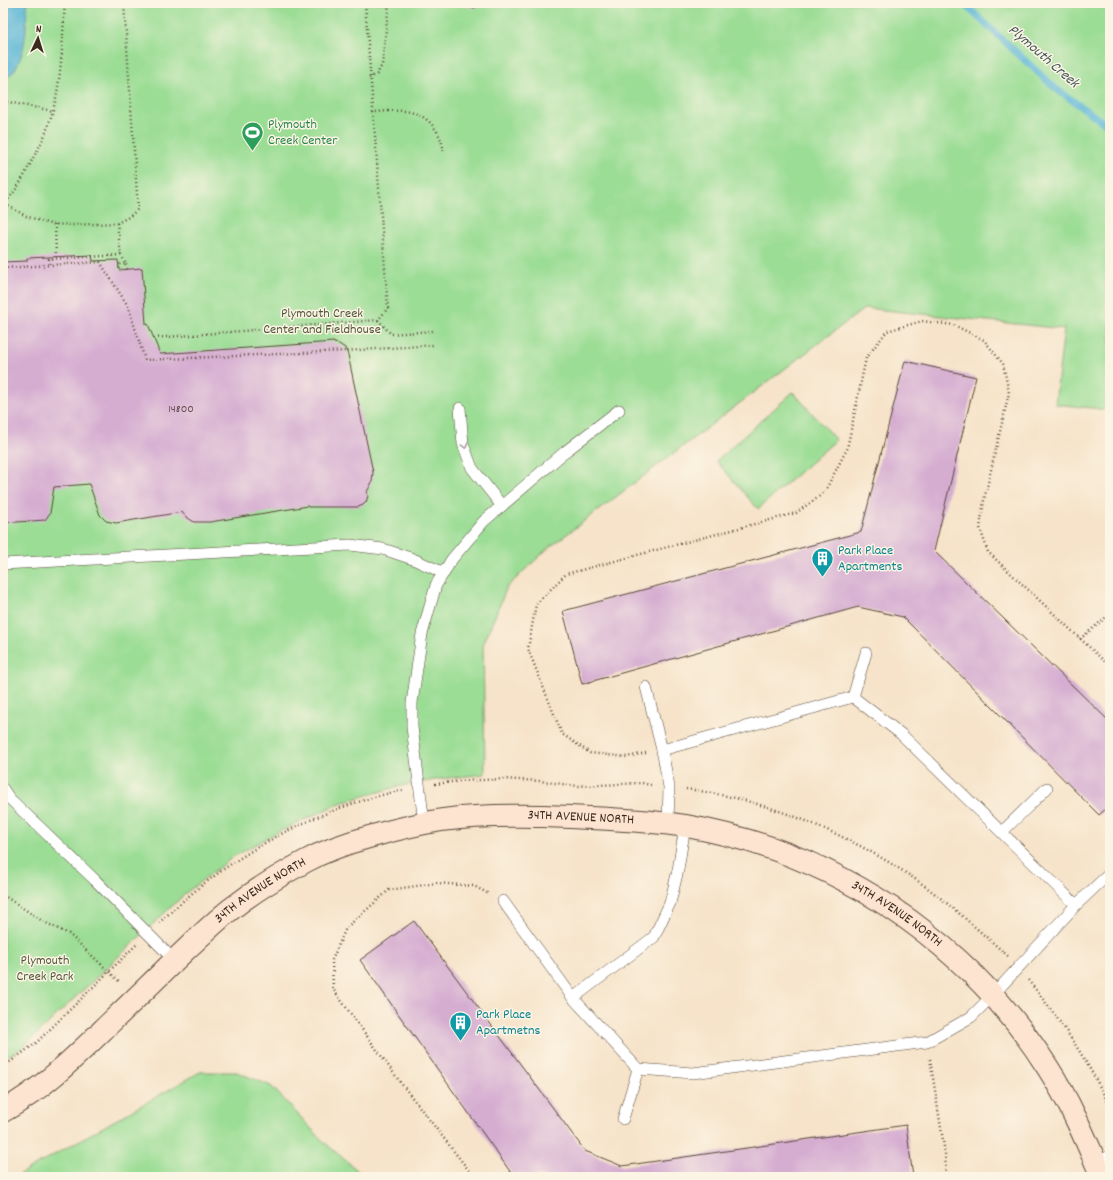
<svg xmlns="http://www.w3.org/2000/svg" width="1113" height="1180" font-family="Dekko,sans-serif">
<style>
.green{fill:#9bdd95;stroke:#6b845a}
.water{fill:#57b5d6;stroke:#49707a}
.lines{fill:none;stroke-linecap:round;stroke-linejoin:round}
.stream{stroke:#57b5d6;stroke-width:7}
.building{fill:#d5add1}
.lane-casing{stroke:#574638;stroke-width:12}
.secondary-casing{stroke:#574638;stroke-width:24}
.path{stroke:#574638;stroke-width:2.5;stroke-dasharray:1 3;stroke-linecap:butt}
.lane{stroke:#fff;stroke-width:11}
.secondary{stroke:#fde4d1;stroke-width:22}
.oneway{stroke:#a79f9a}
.labels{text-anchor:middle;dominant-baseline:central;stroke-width:3;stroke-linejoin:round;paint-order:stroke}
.number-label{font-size:12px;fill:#624b4b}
.leisure-label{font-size:14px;fill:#27864d;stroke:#fcf5e5;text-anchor:start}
.park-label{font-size:14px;fill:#53573c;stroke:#fcf5e5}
.culture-label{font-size:14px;fill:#0d838f;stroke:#fcf5e5;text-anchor:start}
.street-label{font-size:14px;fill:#3b2a1e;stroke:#fcf5e5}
.water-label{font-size:15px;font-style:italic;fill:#455b5e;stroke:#fcf5e5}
</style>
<rect width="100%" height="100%" fill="#fcf5e5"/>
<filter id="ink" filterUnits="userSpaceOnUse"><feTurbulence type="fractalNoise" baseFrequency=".025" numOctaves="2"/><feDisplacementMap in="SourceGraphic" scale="8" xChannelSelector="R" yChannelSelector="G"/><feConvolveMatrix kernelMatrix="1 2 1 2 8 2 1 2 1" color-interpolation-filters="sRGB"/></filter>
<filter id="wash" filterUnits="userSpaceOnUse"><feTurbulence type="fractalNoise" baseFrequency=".012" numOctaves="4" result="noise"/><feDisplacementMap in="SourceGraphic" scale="16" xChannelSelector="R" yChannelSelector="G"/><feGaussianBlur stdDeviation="0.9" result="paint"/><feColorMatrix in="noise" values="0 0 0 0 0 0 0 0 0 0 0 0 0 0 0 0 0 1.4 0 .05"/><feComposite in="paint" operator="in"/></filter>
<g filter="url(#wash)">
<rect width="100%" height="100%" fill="#f6e3c9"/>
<g class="green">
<polygon points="3,3 1110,3 1110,410 1055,404 1064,329 865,308 546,550 507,587 483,645 485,774 440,779 396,787 340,803 274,834 233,857 187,892 23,1047 3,1059"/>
<polygon points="793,392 836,440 758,509 716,461"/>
<polygon points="200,1072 237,1072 271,1086 324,1142 365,1177 15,1177"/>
</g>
<path class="water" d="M 3,3 L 27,3 C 26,25 27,53 13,72 C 11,75 6,78 3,80 Z"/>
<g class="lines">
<polyline class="stream" points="963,3 1055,88 1110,127"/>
</g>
<g id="blocks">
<g class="building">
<polygon points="449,3 476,3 475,8"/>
<polygon points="92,255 93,261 118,260 119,270 142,268 146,324 148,324 160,354 334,342 334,343 339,344 345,348 348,355 373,472 372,482 367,492 368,496 366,502 363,505 358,507 308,507 308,506 210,522 194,522 185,516 182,512 116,523 106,521 100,515 89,484 54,487 50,513 45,520 3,523 3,262 27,261 27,258"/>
<polygon points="905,361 976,377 934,551 1110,722 1110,805 1099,815 903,617 858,607 582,684 563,611 861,532"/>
<polygon points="414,921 585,1151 622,1166 906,1125 913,1177 514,1177 360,960"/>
</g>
</g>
</g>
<g filter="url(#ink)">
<use href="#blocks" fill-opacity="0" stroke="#574638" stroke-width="1"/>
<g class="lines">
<defs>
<g id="lane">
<polyline points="460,408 463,444 472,468 502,506"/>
<polyline points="3,564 350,545 383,549 413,559 444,573"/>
<polyline points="646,687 662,750"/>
<polyline points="853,697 866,653"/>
<polyline points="3,789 9,798 96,881 175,961"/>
<polyline points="424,823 412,727 412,703 422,634 436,585 452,559 484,521 566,451 619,410"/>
<polyline points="1002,832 1047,788"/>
<polyline points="503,901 573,998 654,937 670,903 678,870 685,826"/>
<polyline points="1076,905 1110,873"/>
<polyline points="573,998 638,1069 693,1073 927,1042 971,1017 993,995 1076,905 901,734 853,697 662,750 669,787 668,824"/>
<polyline points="623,1119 638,1069"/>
<polyline points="1096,1163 1110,1156"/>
</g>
<g id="secondary">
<path id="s1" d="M 3,1111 C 43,1089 76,1056 108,1025 C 131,1003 154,981 176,959 C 194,942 212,924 231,909 C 254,891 280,875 306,861 C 326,850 347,843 369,837 C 393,830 417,824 442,820 C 484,814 528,815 571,817 C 609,819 648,820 686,826 C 835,852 967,940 1048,1068 C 1070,1102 1086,1140 1102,1177"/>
</g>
</defs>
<use href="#lane" class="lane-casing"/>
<use href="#secondary" class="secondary-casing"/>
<g class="path">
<polyline points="369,78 377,74 382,65 389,3"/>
<polyline points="3,101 53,111"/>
<path d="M 372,112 C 384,112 398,109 410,112 C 430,116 442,134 444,153"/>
<polyline points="5,204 26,216 50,224 75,225 117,223 129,217 138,209 124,3"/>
<path d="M 3,205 C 15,193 24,177 31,162 C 38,149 45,137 49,123 C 62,87 62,42 65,3"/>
<polyline points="117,223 121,255 126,264 119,264"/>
<polyline points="55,224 56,257"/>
<polyline points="121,255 49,259 50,265 100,262 128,306 145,360 346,351 434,345"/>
<polyline points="126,264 127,269"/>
<polyline points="3,268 50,265"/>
<polyline points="378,320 391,334 433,331"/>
<polyline points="154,338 378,320 388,308 365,3"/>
<polyline points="1080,639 1110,614"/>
<polyline points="646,753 627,757 590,753 562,734 528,649 536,604 566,574 796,513 824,493 847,449 866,358 887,331 922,321 954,325 984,340 1003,364 1009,393 984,500 980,528 988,552 1103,660 1110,665"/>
<polyline points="435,784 460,781 503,779 539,781 578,786 642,783 651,785"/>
<path d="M 686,789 C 766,799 849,834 915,879 C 948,902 978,930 1008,956"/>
<polyline points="3,895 44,922 69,934 120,982"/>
<path d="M 159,923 C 227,857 310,810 403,790"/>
<path d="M 1028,980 C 1061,1021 1087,1059 1110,1107"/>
<polyline points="930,1059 945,1153 946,1177"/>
<polyline points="3,1067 36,1043 137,944"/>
<polyline points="474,1177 400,1082 333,989 332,960 346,928 389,890 437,883 474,886 489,894"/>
</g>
<use href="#lane" class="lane"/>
<use href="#secondary" class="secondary"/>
</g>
<defs><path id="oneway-chevron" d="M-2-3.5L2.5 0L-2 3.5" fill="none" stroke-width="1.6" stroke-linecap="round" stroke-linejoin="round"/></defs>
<use class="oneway" href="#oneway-chevron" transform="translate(465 446) rotate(75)"/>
</g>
<defs>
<symbol id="stadium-pin" viewBox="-11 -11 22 30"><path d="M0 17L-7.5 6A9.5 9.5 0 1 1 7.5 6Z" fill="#2e9e5b" stroke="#fcf5e5"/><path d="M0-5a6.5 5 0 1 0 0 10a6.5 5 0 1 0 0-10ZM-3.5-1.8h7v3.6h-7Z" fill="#fff"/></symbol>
<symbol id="building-pin" viewBox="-11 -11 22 30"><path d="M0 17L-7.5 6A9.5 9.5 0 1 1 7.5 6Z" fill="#0f9aa8" stroke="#fcf5e5"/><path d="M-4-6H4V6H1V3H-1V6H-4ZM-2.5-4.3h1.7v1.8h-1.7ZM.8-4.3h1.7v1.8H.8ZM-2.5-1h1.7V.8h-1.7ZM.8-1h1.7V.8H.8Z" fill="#fff"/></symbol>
</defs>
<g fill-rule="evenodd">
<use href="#stadium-pin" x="240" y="120" width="25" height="34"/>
<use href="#building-pin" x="810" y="546" width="25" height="34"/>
<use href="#building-pin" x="448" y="1010" width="25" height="34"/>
</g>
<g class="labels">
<g class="number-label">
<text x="181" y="409">14800</text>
</g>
<g class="leisure-label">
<text x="268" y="125">Plymouth<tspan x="268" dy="16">Creek Center</tspan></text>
</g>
<g class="park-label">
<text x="322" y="314">Plymouth Creek<tspan x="322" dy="16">Center and Fieldhouse</tspan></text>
<text x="45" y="961">Plymouth<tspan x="45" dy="16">Creek Park</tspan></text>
</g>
<g class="culture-label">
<text x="838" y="551">Park Place<tspan x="838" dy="16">Apartments</tspan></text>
<text x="476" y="1015">Park Place<tspan x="476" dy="16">Apartmetns</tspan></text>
</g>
<g class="street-label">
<text stroke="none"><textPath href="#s1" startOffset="676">34TH AVENUE NORTH</textPath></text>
<text stroke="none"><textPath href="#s1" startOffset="340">34TH AVENUE NORTH</textPath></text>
<text stroke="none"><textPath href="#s1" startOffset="1012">34TH AVENUE NORTH</textPath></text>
</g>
<g class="water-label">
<text transform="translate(1043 57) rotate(41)">Plymouth Creek</text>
</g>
</g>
<rect width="1113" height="1180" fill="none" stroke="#fcf5e5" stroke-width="16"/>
<g transform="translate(38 38) rotate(4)" stroke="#fcf5e5" stroke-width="3" paint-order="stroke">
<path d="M0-3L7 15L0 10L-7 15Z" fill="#3b2a1e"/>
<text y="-6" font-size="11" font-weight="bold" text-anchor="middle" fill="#3b2a1e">N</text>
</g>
</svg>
